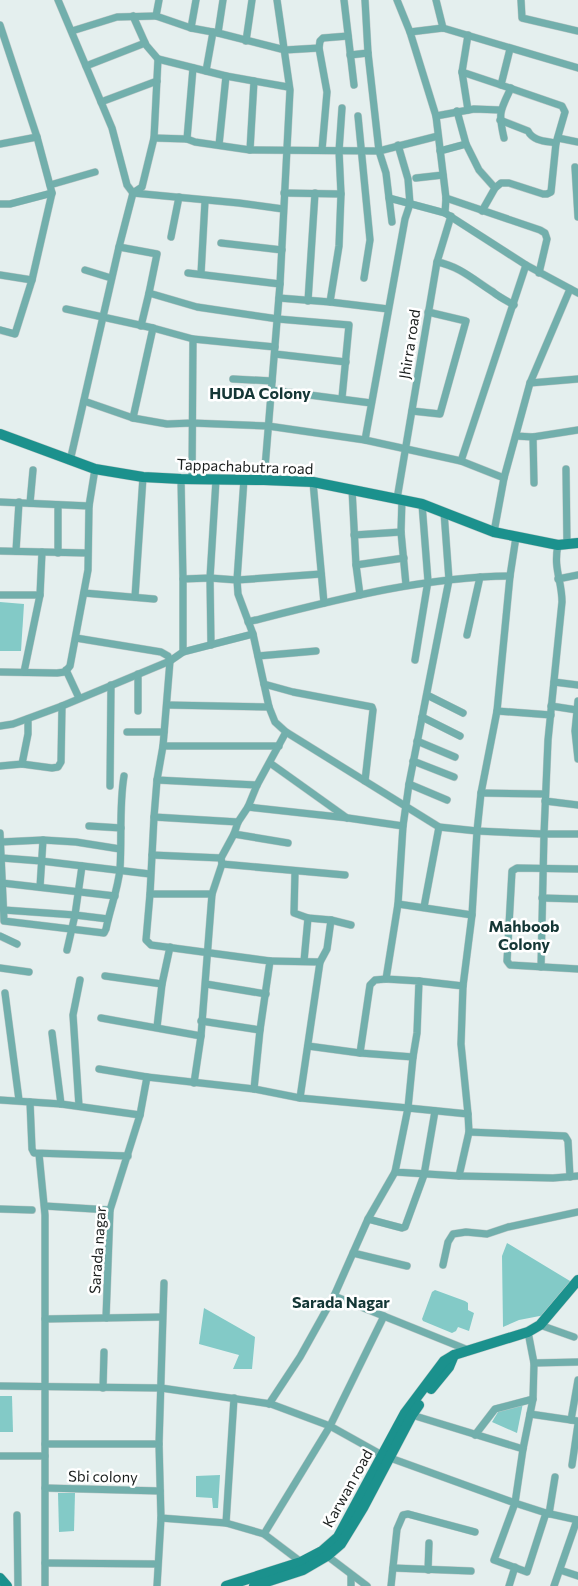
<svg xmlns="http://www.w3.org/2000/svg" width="578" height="1586" font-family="Commissioner,sans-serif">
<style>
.green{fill:#83cac7}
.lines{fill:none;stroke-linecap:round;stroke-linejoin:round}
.street-casing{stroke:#c0cac9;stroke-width:8}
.secondary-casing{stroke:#c0cac9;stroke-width:11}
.street{stroke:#72afac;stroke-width:7}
.secondary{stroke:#1b918d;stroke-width:10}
.labels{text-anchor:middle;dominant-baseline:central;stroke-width:5;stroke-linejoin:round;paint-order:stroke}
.street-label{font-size:15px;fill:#1b1f1e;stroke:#fff}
.neighbourhood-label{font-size:16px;font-weight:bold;fill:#153736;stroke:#fff}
</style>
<rect width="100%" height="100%" fill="#e4efee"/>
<g class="green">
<polygon points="0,602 24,604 21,651 0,651"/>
<polygon points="507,1243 575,1284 550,1314 519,1320 503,1327 502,1256"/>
<polygon points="435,1290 465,1301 468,1303 468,1310 474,1313 469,1331 458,1327 456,1331 452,1333 423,1321 422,1319 432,1292"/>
<polygon points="204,1308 255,1337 252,1369 233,1369 239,1355 199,1344"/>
<polygon points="0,1396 12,1396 13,1432 0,1432"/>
<polygon points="523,1403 517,1433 492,1422 498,1412"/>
<polygon points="220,1475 218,1508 213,1508 212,1498 196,1497 196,1476"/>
<polygon points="58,1493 75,1493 74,1531 59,1532"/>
</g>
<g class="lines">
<defs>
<g id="street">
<polyline points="58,0 112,128 127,185 133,193 239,203 283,209"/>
<polyline points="159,0 156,16 191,28 218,33 285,50 319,48"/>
<polyline points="344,0 354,85"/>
<polyline points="365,0 368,53 379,151 386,173 389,198"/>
<polyline points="397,0 410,32"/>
<polyline points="436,0 443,28"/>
<polyline points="521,0 522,18 578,31"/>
<polyline points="133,16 146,45 158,59 226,76 288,87"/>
<polyline points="0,25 37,137 52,193 32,280 15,334 0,330"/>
<polyline points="191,28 196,0"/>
<polyline points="72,31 117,17 156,16"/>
<polyline points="218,33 223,0"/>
<polyline points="246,41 252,0"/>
<polyline points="350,55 368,53"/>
<polyline points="86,66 145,43"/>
<polyline points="206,71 213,32"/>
<polyline points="462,72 468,35"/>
<polyline points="101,102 157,81"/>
<polyline points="468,110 462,72 501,85"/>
<polyline points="358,116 370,240 364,278"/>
<polyline points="436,116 474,109 500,110"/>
<path d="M 500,120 L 528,131 C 533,141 545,141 556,143"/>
<polyline points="154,138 187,139 195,142 250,150 379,151 438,136"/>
<path d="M 504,138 C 498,112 500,111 511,88"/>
<polyline points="558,138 578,142"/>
<polyline points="187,139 193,68"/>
<polyline points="0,144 37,137"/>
<polyline points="466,144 479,170 495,188"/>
<polyline points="219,145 226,76"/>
<polyline points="250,150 254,81"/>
<polyline points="322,150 327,92 319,48 320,41 323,38 348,36"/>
<polyline points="440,151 466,144 457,111"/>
<polyline points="575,167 578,217"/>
<polyline points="416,178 443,175"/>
<polyline points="50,185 95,172"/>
<polyline points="284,193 341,194"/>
<polyline points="446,198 540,230 545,233 547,239 539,273"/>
<polyline points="0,204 10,204 52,193"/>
<polyline points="482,211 495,188 501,183 509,183 543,194 547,194 551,192 556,143 565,112 562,106 501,85 510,49"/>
<polyline points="392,222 389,198 445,213"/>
<polyline points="171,237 179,197"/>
<polyline points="221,243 282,250"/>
<polyline points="119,247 157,254 149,293"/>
<path d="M 437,262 C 459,266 474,280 493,292 C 499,297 507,301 514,305"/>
<polyline points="526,265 445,213 446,198 436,116 410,32 443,28 578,68"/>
<polyline points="85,270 111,278"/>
<polyline points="188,273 280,284"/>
<polyline points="201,274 205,201"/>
<polyline points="0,275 32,280"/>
<polyline points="279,298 330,302 388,309"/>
<polyline points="308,301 315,193"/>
<polyline points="330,302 339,246 341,194 339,151 342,108"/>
<polyline points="66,309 153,328 193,339"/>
<polyline points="141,326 149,293 197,307 278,319 349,325 342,398"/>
<polyline points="275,354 346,362"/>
<polyline points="233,379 272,381"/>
<polyline points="530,383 578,379"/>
<polyline points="271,390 371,403"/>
<polyline points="84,401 133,418 167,424 192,423 268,426 365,440 461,461 504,478"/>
<polyline points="412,411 440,414 466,321 428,312"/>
<polyline points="133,418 153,328"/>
<polyline points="516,436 533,437 578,430"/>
<polyline points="533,437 534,483"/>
<polyline points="365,440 405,219 410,204 408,179 398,145"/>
<polyline points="70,461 119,247 133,193 142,187 154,138 158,59"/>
<polyline points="461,461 526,265 578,293"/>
<polyline points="566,469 567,544"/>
<polyline points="181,479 183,579 210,578 237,580 321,574"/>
<path d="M 244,479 L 237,580 L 238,594 L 253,634 L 269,707 L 275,722 L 286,732 L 439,827 L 477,831 L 544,834 L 548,740 L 562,602 C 562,580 553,569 558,545"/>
<polyline points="192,480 193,339 275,347"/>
<polyline points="264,480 280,284 290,90 277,0"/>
<polyline points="313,482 324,603"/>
<polyline points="352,489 356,565 360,595"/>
<polyline points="397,499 437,262 451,216"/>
<polyline points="402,499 401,532 406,585"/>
<polyline points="0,502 89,506"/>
<polyline points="30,503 33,470"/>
<polyline points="494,532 504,478 530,383 570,289"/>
<polyline points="354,535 401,532"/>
<polyline points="0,551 87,553"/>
<polyline points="16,551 19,502"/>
<polyline points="58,553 58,505"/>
<polyline points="356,565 404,558"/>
<polyline points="558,579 578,575"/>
<polyline points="84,593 154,599"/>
<polyline points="0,595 40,595"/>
<polyline points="135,597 143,477"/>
<path d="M 248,622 C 335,600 421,577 510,576"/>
<polyline points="467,635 480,577"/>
<polyline points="76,638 161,652 168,656 170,661 163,746 157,780 154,817 238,822"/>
<polyline points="211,645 210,578 216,480"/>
<polyline points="183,652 183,579"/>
<polyline points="258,656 316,651"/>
<polyline points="415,660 428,581 422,504"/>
<polyline points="66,670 79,698"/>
<polyline points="0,672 57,673 65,672 70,666 88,570 89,506 95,469"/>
<polyline points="24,672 40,595 42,552"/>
<polyline points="554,682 578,685"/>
<polyline points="264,684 293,692 372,707 373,710 365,781"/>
<polyline points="427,695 463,713"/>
<polyline points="578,701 575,731 578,759"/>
<polyline points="167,705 269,707"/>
<polyline points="551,706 577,710"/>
<polyline points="138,711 138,674"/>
<polyline points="497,711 551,715"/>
<polyline points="422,717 460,736"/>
<polyline points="0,726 13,724 62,706 170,661 183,652 253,634"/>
<polyline points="127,732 164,732"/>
<polyline points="417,741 455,757"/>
<polyline points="163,746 279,746"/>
<polyline points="413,761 454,777"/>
<polyline points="270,763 347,818"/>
<polyline points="22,764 52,768 58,767 61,762 62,706"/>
<polyline points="0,766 22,764 28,734 28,719"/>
<polyline points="157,780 257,785"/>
<polyline points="409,784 447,800"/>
<polyline points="110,786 111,685"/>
<polyline points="481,793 545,794"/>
<polyline points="545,801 578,805"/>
<polyline points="248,807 348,818 403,826"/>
<polyline points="154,817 150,894 146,940 151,945 270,961 260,1030 254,1089"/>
<polyline points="89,826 121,828"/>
<path d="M 0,833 L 4,921 L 104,933 L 106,929 C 110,909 118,889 120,869 C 122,838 119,806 124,776"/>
<polyline points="234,834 288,843"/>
<polyline points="1,842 43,840 76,842 120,849"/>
<polyline points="152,855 221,858"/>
<polyline points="2,858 41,861 150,874"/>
<polyline points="222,864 345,875"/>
<polyline points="578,869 517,868 512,871 507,961 510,965 578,969"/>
<polyline points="295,872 294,913 308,918 331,920"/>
<polyline points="2,883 115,896"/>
<polyline points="40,887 43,840"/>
<polyline points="150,894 212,894"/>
<polyline points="542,898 578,899"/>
<polyline points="398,904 472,915"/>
<polyline points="424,907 439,827"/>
<polyline points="4,910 75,915 108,919"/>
<polyline points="0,936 17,944"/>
<polyline points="67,950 75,915 82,866"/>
<polyline points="270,961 320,962"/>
<polyline points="304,961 308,918"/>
<polyline points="541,967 544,834 578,834"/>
<polyline points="0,968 29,972"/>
<polyline points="105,976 162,984"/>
<polyline points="419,981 463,986"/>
<polyline points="206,984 266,994"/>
<polyline points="5,993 19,1100"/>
<polyline points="101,1018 201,1036 212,894 222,864 221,858 234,834 238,822 248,807 257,785 286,732"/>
<polyline points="201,1021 260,1030"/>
<polyline points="157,1027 162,984 170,947"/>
<polyline points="52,1033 61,1104"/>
<polyline points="308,1046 360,1053 413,1057"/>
<polyline points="360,1053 370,985 375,980 386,979"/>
<polyline points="99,1069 147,1077"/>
<polyline points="194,1083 201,1036"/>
<polyline points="300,1098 320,962 327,949 331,920 351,925"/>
<polyline points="0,1100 61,1104 140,1115"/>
<polyline points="30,1102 32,1149 34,1153 128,1156"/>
<polyline points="79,1106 73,1015 80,980"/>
<polygon points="408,1108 468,1114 469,1132 459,1176 395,1172"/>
<polyline points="468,1114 461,1044 463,986 472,915 477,831 481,793 497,711 510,576 516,537"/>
<polyline points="469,1132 565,1136 568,1141 570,1177"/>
<polyline points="39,1154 45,1215 45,1586"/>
<polyline points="459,1176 553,1178 578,1176"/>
<polyline points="45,1206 110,1210"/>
<polyline points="0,1209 32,1210"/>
<polyline points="368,1219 402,1228 405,1227 424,1175 435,1111"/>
<polyline points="353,1253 407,1266"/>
<polyline points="443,1265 448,1242 453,1234 466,1232 487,1234 508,1227 578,1212"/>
<polyline points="334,1296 468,1350"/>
<polyline points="106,1318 110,1210 140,1115 147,1077 254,1089 300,1098 408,1108 413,1057 417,1033 419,981 386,979 398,904 403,826 409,784 449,580 444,512"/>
<polyline points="45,1319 162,1317"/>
<polyline points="540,1325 574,1337"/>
<polyline points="528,1332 534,1363 533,1399 523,1449 515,1503 494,1560 527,1572 546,1513"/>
<polyline points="534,1363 578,1362"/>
<polyline points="0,1386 161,1388 271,1404 330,1426 382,1455 515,1503 546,1513 578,1520"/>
<polyline points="103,1388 104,1352"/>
<polyline points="269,1404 300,1357 334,1296 368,1219 395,1172"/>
<polyline points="530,1414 578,1421"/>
<polyline points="412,1415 523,1449"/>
<polyline points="571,1420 578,1380"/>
<polyline points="475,1435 495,1409 533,1399"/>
<polyline points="45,1444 159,1444"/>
<polyline points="0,1456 45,1456"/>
<polyline points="572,1465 578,1424"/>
<polyline points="45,1488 160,1491"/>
<polyline points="549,1514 555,1477"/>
<polyline points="17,1515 18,1586"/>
<polyline points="161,1518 226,1523 264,1534 301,1562"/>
<polyline points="226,1523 234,1398"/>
<polyline points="264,1534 330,1426 384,1316"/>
<polyline points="326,1555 367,1586"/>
<polyline points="45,1563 157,1564"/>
<polyline points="393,1568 471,1571"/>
<polyline points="428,1570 429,1543"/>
<polyline points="560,1570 578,1576"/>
<polyline points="157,1586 161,1518 159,1444 164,1283"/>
<polyline points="351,1586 351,1575"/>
<polyline points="391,1586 397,1529 403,1515 408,1514 475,1532"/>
<polyline points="509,1586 515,1567"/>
<polyline points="554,1586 577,1520"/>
</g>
<g id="secondary">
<polyline points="0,434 95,469 143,477 181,479 264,480 313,482 422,504 494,532 558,545 578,543"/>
<polyline points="431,1389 449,1367 454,1355"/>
<polyline points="0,1578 7,1586"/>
<polyline points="226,1586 301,1562 322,1551 338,1537 405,1413 444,1361 454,1355 528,1332 540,1325 578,1280"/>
<polyline points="254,1586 303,1570 327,1556 341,1544 363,1508 412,1415 419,1405"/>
</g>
</defs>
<use href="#street" class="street-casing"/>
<use href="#secondary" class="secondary-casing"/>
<use href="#street" class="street"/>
<use href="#secondary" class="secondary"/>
</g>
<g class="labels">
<g class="street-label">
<text transform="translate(409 344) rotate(-81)">Jhirra road</text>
<text transform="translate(245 466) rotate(2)">Tappachabutra road</text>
<text transform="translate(97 1250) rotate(-86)">Sarada nagar</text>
<text transform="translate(103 1476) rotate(1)">Sbi colony</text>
<text transform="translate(347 1488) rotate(-61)">Karwan road</text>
</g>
<g class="neighbourhood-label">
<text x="260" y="392">HUDA Colony</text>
<text x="524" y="925">Mahboob<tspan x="524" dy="18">Colony</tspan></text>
<text x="341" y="1301">Sarada Nagar</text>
</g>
</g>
</svg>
